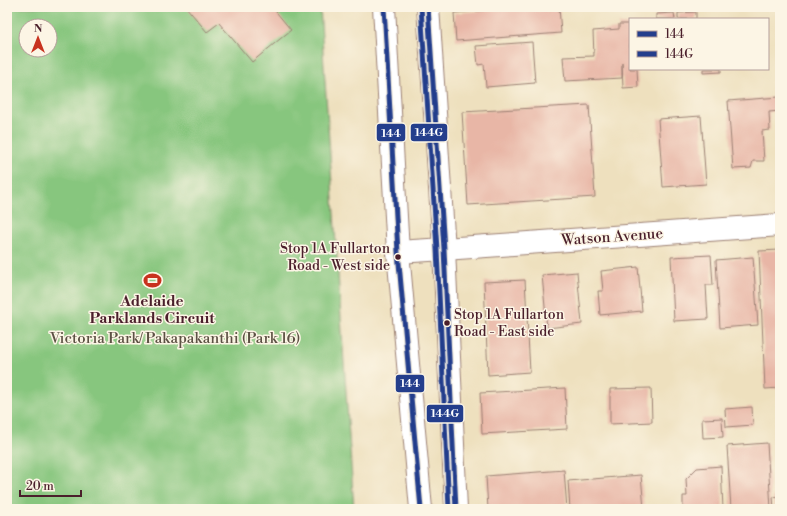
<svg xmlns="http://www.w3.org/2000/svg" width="787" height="516" font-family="'Libre Bodoni',serif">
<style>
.green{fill:#87c67e;stroke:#687254;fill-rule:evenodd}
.building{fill:#e8b6a6}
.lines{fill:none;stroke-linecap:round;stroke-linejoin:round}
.minor-casing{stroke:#9c8074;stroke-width:24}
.trunk-casing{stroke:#9c8074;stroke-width:24}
.minor{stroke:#fff;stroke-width:22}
.trunk{stroke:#fff;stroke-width:22}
.bus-1-casing{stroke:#fcf5e5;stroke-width:8}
.bus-2-casing{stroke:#fcf5e5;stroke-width:8}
.bus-1{stroke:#243e8c;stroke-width:5}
.bus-2{stroke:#243e8c;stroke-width:5}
.bus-dot{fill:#4a1f2b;stroke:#fcf5e5;stroke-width:1.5}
.labels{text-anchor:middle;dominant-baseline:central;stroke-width:3;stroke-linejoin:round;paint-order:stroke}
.bus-label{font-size:14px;fill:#4a1f2b;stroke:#fcf5e5;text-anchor:end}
.street-label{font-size:15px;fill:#4a1f2b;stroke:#fcf5e5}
.poi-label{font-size:15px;font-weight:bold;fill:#4a1f2b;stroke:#fcf5e5}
.park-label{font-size:15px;fill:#5c5144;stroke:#fcf5e5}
.line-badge{stroke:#fcf5e5;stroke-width:1.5}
.badge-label{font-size:11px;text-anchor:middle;font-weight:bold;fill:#fff}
</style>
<rect width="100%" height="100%" fill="#fcf5e5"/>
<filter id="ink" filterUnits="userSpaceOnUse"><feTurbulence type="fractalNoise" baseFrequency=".025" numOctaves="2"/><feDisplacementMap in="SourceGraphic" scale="8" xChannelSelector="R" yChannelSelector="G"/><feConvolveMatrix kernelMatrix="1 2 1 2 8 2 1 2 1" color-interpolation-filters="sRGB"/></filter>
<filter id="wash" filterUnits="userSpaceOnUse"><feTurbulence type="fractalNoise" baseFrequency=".012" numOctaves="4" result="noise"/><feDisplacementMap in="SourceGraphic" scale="16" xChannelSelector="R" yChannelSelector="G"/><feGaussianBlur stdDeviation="0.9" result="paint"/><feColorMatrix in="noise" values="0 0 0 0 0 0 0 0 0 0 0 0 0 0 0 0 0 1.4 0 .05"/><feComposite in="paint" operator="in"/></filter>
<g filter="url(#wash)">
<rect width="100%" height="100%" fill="#eee0be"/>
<path class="green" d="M 7,7 L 320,7 L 354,509 L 7,509 ZM 26,26 L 50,26 L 50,50 L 26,50 Z"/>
<g id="blocks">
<g class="building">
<polygon points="186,7 272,7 291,30 252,62 219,23 207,32"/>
<polygon points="526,7 559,7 561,33 456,41 454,13"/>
<polygon points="696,12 696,19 678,19 678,13"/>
<polygon points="674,13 675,19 656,19 656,14"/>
<polygon points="619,24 630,24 630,69 637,69 638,87 623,88 622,63 622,78 565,81 563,57 594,56 593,31 619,29"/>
<polygon points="532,42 535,83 486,87 484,64 478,65 476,46"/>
<polygon points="703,69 721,69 721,72 703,73"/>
<polygon points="779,97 780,111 769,112 770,130 762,131 764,161 753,161 751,168 733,169 728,101"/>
<polygon points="589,105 595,197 468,205 462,112"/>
<polygon points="701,116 706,184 663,187 658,119"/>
<polygon points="780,250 780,388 765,389 759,251"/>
<polygon points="711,255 713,285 706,285 708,319 674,321 671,257"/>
<polygon points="753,257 758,325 720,328 716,260"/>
<polygon points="638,267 642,311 600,315 598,291 603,291 601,271"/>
<polygon points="577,272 582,324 547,328 542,275"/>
<polygon points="525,280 530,372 488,375 484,282"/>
<polygon points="565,388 567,429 482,434 480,393"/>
<polygon points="651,388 652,422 610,424 610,389"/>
<polygon points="752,407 753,425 726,427 725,409"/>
<polygon points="722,418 723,437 703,438 702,419"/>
<polygon points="767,443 771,509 731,509 727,446"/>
<polygon points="778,450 780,450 780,463 779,463"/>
<polygon points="721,466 723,509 683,509 683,496 687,496 686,479 697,468"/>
<polygon points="564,470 567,509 520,509 520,508 488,509 486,476"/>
<polygon points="641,475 644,509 570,509 568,481"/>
<polygon points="780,496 780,509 774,509 773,497"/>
</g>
</g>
</g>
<g filter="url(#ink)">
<use href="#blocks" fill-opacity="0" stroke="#9c8074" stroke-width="1"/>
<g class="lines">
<defs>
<polyline id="minor" points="444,249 780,225"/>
<g id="trunk">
<polyline points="384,7 398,252 421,509"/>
<polyline points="428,7 444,249 456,509"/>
<polyline points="398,252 444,249"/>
</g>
</defs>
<use href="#minor" class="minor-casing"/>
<use href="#trunk" class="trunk-casing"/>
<use href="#minor" class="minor"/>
<use href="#trunk" class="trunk"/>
<defs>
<g id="bus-1">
<polyline points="384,7 398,252 421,509"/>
<polyline points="428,7 444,249 456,509"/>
</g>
<polyline id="bus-2" points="421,7 437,249 449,509"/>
</defs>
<use href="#bus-1" class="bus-1-casing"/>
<use href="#bus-2" class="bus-2-casing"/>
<use href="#bus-1" class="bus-1"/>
<use href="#bus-2" class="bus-2"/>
</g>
</g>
<defs>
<symbol id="stadium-bare" viewBox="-9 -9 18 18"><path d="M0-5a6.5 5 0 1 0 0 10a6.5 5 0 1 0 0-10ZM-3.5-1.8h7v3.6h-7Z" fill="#c8321e" stroke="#fcf5e5" stroke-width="2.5" paint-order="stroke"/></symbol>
</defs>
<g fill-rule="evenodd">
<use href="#stadium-bare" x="140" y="268" width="25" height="25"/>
</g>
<g class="bus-dot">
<circle cx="398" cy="257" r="3.5"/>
<circle cx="447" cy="323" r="3.5"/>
</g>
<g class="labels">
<g class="bus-label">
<text x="390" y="249">Stop 1A Fullarton<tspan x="390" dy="17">Road - West side</tspan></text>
<text x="454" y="315" text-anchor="start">Stop 1A Fullarton<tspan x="454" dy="17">Road - East side</tspan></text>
</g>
<g class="street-label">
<text transform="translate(612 237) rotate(-4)">Watson Avenue</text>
</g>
<g class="poi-label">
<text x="152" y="301">Adelaide<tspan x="152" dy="17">Parklands Circuit</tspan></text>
</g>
<g class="park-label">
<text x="175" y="338">Victoria Park/ Pakapakanthi (Park 16)</text>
</g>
</g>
<g class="line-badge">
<rect x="410" y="123" width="38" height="19" rx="4" fill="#243e8c"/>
<rect x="376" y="123" width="30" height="19" rx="4" fill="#243e8c"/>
<rect x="395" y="374" width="30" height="19" rx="4" fill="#243e8c"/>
<rect x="426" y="404" width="38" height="19" rx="4" fill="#243e8c"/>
</g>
<g class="badge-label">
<text x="429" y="136">144G</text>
<text x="391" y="137">144</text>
<text x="410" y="387">144</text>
<text x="445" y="417">144G</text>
</g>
<rect width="787" height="516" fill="none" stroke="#fcf5e5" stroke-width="24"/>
<rect x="629" y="18" width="140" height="52" fill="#fcf5e5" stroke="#b59f9b"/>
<rect x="637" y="31" width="20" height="6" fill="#243e8c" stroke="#b59f9b"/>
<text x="665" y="38" font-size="12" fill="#4a1f2b">144</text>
<rect x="637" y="51" width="20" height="6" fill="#243e8c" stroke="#b59f9b"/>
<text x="665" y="58" font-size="12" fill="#4a1f2b">144G</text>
<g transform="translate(38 38)"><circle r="19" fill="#fcf5e5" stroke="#b59f9b"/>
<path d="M0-3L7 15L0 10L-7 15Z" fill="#c8321e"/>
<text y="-6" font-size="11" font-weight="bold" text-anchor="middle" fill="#4a1f2b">N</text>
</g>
<path d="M20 490v6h61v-6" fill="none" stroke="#4a1f2b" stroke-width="2"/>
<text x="26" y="490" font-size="12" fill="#4a1f2b" stroke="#fcf5e5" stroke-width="3" paint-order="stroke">20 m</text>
</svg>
